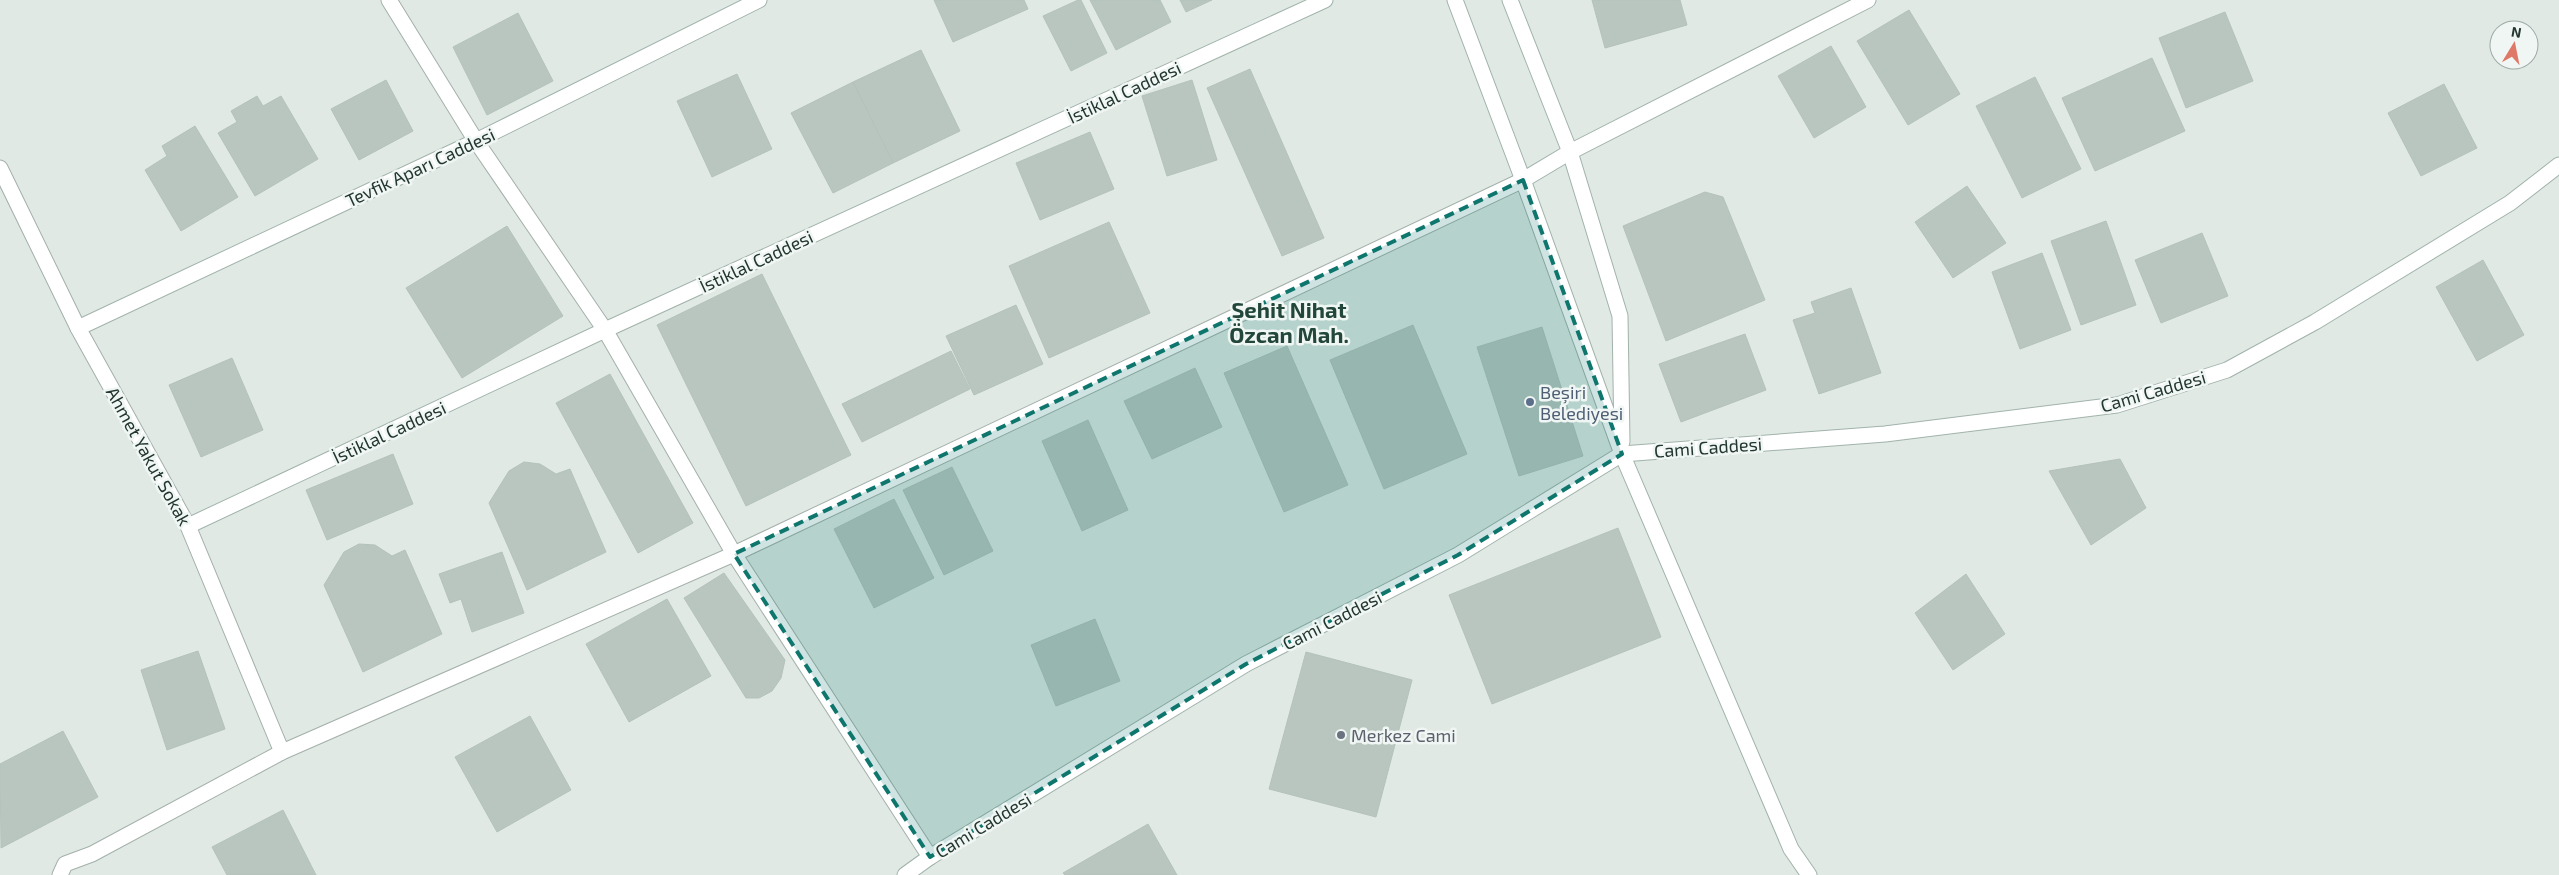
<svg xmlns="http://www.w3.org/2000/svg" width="2559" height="875" font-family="'Exo 2',sans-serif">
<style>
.building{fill:#b9c6c0;stroke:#b4c2bb}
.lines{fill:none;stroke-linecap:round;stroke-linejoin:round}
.street-casing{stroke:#a4b0aa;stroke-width:17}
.secondary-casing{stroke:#a1b3ab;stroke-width:17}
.street{stroke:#fff;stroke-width:15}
.secondary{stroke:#fff;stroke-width:15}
.marked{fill:#0f766e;fill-opacity:0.2;stroke:#0f766e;stroke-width:4;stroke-dasharray:10 6;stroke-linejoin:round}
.service-dot{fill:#5c6f8a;stroke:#f0f6f3;stroke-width:2}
.worship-dot{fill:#6b7280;stroke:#f0f6f3;stroke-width:2}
.labels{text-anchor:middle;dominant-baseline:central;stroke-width:5;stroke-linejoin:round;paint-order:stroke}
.street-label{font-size:18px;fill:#233730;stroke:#f0f6f3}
.service-label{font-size:18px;fill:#4e5e75;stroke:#f0f6f3;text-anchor:start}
.worship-label{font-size:18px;fill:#5b616d;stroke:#f0f6f3;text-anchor:start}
.district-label{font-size:22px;font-weight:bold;fill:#22473a;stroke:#f0f6f3}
</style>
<rect width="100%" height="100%" fill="#e0e9e4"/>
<g class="building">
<polygon points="934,0 1024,0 1028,9 953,42"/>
<polygon points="1078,0 1081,0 1107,53 1071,71 1043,16"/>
<polygon points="1090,0 1160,0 1171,22 1116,50"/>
<polygon points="1180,0 1212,0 1186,12"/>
<polygon points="1592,0 1680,0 1687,25 1605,48"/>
<polygon points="1909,10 1960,94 1908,125 1857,41"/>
<polygon points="2225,12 2253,81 2186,108 2159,38"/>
<polygon points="518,13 553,81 487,115 453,47"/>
<polygon points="1831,46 1866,107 1814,138 1778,76"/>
<polygon points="921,50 960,131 893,163 853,82"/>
<polygon points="2152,58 2185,131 2095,171 2062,98"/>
<polygon points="1250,69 1324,238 1282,256 1207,88"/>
<polygon points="737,74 772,149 712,177 677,101"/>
<polygon points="2035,77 2081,169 2022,198 1976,106"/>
<polygon points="386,80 413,131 359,160 331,109"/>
<polygon points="1192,80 1217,160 1167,176 1142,96"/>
<polygon points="853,82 893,163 833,193 791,113"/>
<polygon points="2444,84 2477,148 2421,176 2388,113"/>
<polygon points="257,96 263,106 281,96 318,159 255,196 218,133 237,122 231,111"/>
<polygon points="195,126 238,197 181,231 145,170 167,156 162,146"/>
<polygon points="1090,132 1114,189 1040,220 1016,163"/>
<polygon points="1967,186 2006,243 1953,278 1915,222"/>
<polygon points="1705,192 1723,197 1765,300 1666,341 1623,226"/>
<polygon points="2106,221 2136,305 2081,325 2051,241"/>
<polygon points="1109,222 1150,313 1049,358 1009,266"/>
<polygon points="507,226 563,316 462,378 406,288"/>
<polygon points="2202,233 2228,296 2161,323 2135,260"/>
<polygon points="2042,253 2071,330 2020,349 1992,272"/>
<polygon points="2483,260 2524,335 2477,361 2436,287"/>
<polygon points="762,274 851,455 746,506 657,325"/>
<polygon points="1851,288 1881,373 1819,394 1793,320 1815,313 1811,302"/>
<polygon points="1016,305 1043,364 974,395 946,336"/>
<polygon points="1413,325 1467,454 1384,489 1330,360"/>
<polygon points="1542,327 1583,456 1519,476 1477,347"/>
<polygon points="1745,334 1766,390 1681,422 1659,364"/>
<polygon points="1287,346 1348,485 1284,512 1224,373"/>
<polygon points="951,351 970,389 862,442 842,404"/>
<polygon points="232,358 263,430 201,457 169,385"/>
<polygon points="1195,368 1222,427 1152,459 1124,401"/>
<polygon points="610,374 693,523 638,553 556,403"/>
<polygon points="1088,420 1128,510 1082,531 1042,441"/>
<polygon points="393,454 413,504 327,540 306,490"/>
<polygon points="2120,459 2146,508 2091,545 2049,471"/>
<polygon points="524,462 540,464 556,474 570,469 606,552 527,590 489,503 509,471"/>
<polygon points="952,467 993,551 944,575 903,490"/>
<polygon points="894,499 934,578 874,608 834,529"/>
<polygon points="1618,528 1661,637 1492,704 1449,595"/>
<polygon points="359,544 375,545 392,556 405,550 442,634 363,672 324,585 344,552"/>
<polygon points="502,552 524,613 472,632 461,599 450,603 439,574"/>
<polygon points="724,573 785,660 781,678 772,691 759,698 746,698 684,598"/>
<polygon points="1966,574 2005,634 1953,670 1915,613"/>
<polygon points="667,599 711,676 629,722 586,644"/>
<polygon points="1095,619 1120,681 1056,706 1031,645"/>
<polygon points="198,651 225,729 167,750 141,670"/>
<polygon points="1306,652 1412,680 1376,817 1269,789"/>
<polygon points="530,716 571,790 497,832 455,757"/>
<polygon points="63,731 98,797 1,848 0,764"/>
<polygon points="283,810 316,875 227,875 212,847"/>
<polygon points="1148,824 1177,875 1065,875 1063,873"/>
</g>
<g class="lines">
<defs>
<g id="street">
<polyline points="389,0 476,141 605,330 734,554 930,857"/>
<polyline points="0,168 78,328 188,526 282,752"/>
<polyline points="60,875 65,864 92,854 282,752 734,554 1523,180"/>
</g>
<g id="secondary">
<polyline points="1455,0 1523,180 1622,454 1791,849 1809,875"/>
<polyline points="1510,0 1570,152 1620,316 1622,442"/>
<polyline points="1523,180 1570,152 1868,0"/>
<polyline points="78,328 476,141 759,0"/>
<polyline points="188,526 605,330 1325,0"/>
<polyline points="905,875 930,857 1246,664 1458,555 1622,454 1885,434 2117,405 2227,370 2315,322 2510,203 2559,165"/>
</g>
</defs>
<use href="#street" class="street-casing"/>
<use href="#secondary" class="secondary-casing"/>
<use href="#street" class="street"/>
<use href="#secondary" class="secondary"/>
</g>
<path class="marked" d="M 1523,180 L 1622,454 L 1458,555 L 1246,664 L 930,857 L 734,554 Z"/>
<circle class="service-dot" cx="1530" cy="402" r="5"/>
<circle class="worship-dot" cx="1341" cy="735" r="5"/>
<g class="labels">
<g class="street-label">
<text transform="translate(1124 92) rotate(-25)">İstiklal Caddesi</text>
<text transform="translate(420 167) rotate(-25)">Tevfik Aparı Caddesi</text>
<text transform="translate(756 261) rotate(-25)">İstiklal Caddesi</text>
<text transform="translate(2153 391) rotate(-16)">Cami Caddesi</text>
<text transform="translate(389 432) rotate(-25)">İstiklal Caddesi</text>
<text transform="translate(1708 447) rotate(-4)">Cami Caddesi</text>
<text transform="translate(149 456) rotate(61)">Ahmet Yakut Sokak</text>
<text transform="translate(1332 620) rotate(-27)">Cami Caddesi</text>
<text transform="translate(983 825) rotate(-31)">Cami Caddesi</text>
</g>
<g class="service-label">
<text x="1540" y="392">Beşiri<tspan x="1540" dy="21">Belediyesi</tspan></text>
</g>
<g class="worship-label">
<text x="1351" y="735">Merkez Cami</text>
</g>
<g class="district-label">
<text x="1289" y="309">Şehit Nihat<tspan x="1289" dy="25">Özcan Mah.</tspan></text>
</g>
</g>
<g transform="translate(2514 45) rotate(10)"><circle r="24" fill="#f0f6f3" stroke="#9eaaa5"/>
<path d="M0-4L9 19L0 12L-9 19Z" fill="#e07867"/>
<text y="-8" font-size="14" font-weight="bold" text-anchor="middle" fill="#233730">N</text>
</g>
</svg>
